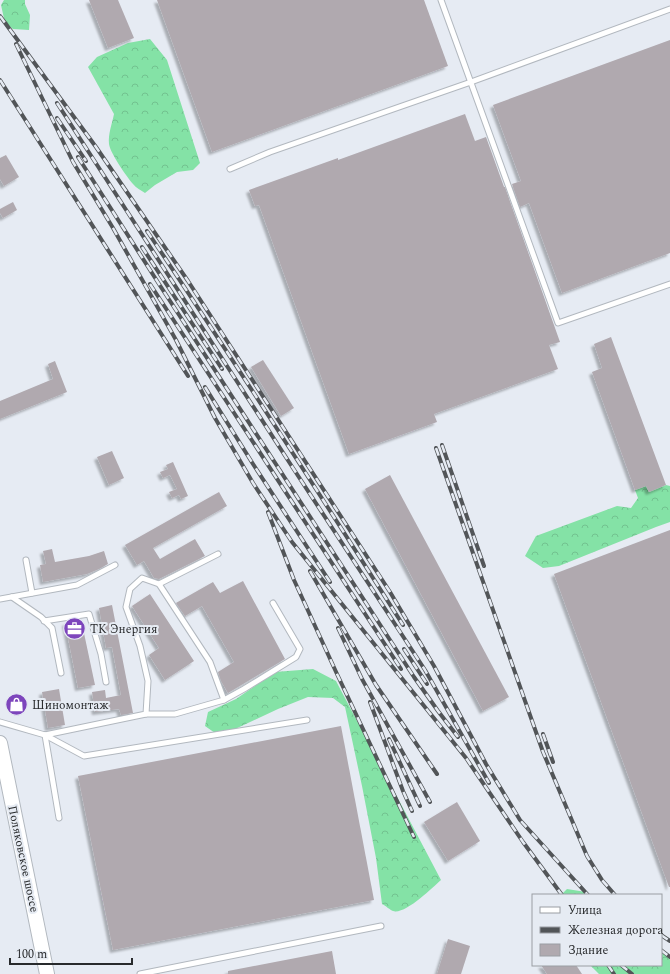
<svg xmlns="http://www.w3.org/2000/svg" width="670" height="974" font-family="Spectral,serif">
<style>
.forest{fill:url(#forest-crowns)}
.building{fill:#b0a9af;filter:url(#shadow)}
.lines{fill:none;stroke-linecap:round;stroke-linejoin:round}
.service-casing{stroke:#b2b8bf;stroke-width:7}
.secondary-casing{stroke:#b2b8bf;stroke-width:16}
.service{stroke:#fff;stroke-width:5}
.secondary{stroke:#fff;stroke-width:14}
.rail-casing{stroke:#525558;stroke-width:4}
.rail{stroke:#e6ebf3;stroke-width:2.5;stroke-dasharray:8;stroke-linecap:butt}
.labels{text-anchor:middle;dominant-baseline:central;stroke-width:4;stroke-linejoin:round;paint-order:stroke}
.poi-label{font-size:12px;fill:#282a2c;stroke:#e6ebf3;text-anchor:start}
.street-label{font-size:12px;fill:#282a2c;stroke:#e6ebf3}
</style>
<defs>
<pattern id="forest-crowns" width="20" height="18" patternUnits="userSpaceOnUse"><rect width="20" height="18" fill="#84e2a6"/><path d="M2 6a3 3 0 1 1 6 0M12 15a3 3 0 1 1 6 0" fill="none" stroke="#72c28f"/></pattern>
<filter id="shadow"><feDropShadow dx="-3" dy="3" stdDeviation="1" flood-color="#0004"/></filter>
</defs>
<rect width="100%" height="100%" fill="#e6ebf3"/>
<g class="forest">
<polygon points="4,0 25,0 25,4 30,15 29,30 13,29 5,23 1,5"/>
<path d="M 150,39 L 167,60 L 200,163 L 193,170 L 177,172 L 155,185 L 145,193 C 141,190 136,188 133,184 C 127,177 110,153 109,144 C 108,134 112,124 114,114 L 88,67 L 97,57 L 128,43 Z"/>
<polygon points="666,485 670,486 670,522 656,527 559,566 543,568 525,556 536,536 617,506 631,508 638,498 635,490 646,486 649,492"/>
<path d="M 313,669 L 336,681 L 441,880 C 432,888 405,915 393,911 C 390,910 386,906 382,904 L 376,858 L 362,786 L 345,707 L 333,698 L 308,697 L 278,709 L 233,730 L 215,733 L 205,726 L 208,712 L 236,699 L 275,672 Z"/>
<polygon points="567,889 586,892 588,895 561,895"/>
<polygon points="661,950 670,957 670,974 599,974 590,965 661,965"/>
</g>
<g class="building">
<polygon points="89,0 118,0 134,38 108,48"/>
<polygon points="157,0 424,0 448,66 212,152"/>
<polygon points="670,40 670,253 562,293 529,203 520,207 512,184 521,181 493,105"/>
<polygon points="465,114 475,141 486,137 504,187 505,187 560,342 549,345 558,369 434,414 437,422 349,454 259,205 255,206 249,190 338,158 338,160"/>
<polygon points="6,155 19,177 4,186 0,179 0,158"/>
<polygon points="13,202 17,210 3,218 0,213 0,209"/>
<polygon points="611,337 666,485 649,492 646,486 635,490 592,372 602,368 594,344"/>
<polygon points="263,360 294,408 281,416 251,367"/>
<polygon points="55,361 67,392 0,419 0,401 53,379 48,364"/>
<polygon points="112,451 124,478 109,485 97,457"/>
<polygon points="173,462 188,496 181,499 179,495 172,498 169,492 177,489 170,475 163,478 160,472 168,469 166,465"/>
<polygon points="390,475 509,697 483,711 365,489"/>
<polygon points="219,492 227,506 153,548 160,559 195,539 205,556 159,579 154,578 144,561 137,565 125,545"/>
<polygon points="670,530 670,887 669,887 554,574"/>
<polygon points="52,549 55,562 89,556 104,551 108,564 99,569 87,574 43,582 40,565 46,564 43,551"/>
<polygon points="243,581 285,659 228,693 221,681 218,672 234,662 202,606 185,616 176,603 213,582 220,593"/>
<polygon points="150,594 194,661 165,680 149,655 159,648 132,606"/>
<polygon points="112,605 133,713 121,715 119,709 95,712 92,692 105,690 106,698 121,695 112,647 106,648 99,608"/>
<polygon points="81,619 95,685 78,688 65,623"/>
<polygon points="59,689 65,725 48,728 42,692"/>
<polygon points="341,726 374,900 113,950 78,776"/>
<polygon points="457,802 480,841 448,861 424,822"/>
<polygon points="448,939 470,946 461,974 437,974"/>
<polygon points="332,951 336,974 228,974 228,971"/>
<polygon points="541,965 576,965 582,974 547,974"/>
</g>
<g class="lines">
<defs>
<g id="service">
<polyline points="441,0 558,323 670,284"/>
<polyline points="230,169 270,152 471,82 670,9"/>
<polyline points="26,560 32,593"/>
<polyline points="159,584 218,554"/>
<polyline points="12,597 41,617 52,628 61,673"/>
<polyline points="0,599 77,585 115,565"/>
<polyline points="44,621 89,614 101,654 106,682"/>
<polyline points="146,714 175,714 224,700"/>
<polyline points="0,722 45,735 146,714 148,681 140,646 126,607 130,589 142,578 159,584 210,662 224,700 244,689 296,657 300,649 273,603"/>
<polyline points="45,735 84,756 307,720"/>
<polyline points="45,735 59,818"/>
<polyline points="140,974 381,926"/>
</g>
<polyline id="secondary" points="0,743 47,974"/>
</defs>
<use href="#service" class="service-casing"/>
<use href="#secondary" class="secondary-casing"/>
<use href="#service" class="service"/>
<use href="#secondary" class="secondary"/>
<defs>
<g id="rail">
<polyline points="0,16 96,147 188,281 390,592 434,666 486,764 520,820 588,895"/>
<polyline points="16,44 73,162 113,228 176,340 215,418 253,483 292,542 466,758 523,842 562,895"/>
<polyline points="0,80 188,376"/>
<polyline points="57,103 291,465 425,670 489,783"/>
<polyline points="57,118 86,161"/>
<polyline points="78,157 159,284 414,677 438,711 458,737"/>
<path d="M 147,231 C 234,361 319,493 403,625"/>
<polyline points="142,247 222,369"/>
<polyline points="150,284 401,669"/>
<polyline points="205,387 253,464 330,582"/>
<polyline points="442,445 484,566"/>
<polyline points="436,448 543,752 587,856 602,880 615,895"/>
<polyline points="268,512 294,580 337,674 414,837"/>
<polyline points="310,571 376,685 437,774"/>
<polyline points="338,628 362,679 430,802"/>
<polyline points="404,649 427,684"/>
<polyline points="370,702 403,791 412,811"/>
<polyline points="543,734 553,762"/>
<polyline points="389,739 420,806"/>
<polyline points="661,935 670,941"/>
<polyline points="661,950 670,957"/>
<polyline points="608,965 614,974"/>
<polyline points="621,965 632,974"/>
</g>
</defs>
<use href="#rail" class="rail-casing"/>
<use href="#rail" class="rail"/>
</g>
<defs>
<symbol id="office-disc" viewBox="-11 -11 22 22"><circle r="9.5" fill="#7d45bc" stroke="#e6ebf3"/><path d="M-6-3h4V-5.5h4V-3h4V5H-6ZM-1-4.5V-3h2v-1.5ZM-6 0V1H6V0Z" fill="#fff"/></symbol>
<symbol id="shop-disc" viewBox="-11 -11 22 22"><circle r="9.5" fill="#7d45bc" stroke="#e6ebf3"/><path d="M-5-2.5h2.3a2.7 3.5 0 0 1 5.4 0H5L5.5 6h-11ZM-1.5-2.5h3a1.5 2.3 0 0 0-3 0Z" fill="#fff"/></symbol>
</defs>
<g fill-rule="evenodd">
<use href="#office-disc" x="62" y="616" width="25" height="25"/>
<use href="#shop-disc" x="4" y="692" width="25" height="25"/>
</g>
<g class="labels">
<g class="poi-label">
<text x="90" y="629">ТК Энергия</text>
<text x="32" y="705">Шиномонтаж</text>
</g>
<g class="street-label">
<text transform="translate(23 859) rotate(78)">Поляковское шоссе</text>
</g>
</g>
<rect x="532" y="894" width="130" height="72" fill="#e6ebf3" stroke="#9a9ea3"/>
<rect x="540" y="907" width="20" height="6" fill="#ffffff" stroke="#9a9ea3"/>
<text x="568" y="914" font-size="12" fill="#282a2c">Улица</text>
<rect x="540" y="927" width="20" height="6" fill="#525558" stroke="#9a9ea3"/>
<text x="568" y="934" font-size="12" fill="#282a2c">Железная дорога</text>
<rect x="540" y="944" width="20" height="12" fill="#b0a9af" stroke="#9a9ea3"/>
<text x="568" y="954" font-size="12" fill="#282a2c">Здание</text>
<path d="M10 958v6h122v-6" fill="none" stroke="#282a2c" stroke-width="2"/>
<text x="16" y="958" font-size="12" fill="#282a2c" stroke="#e6ebf3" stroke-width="3" paint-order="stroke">100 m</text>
</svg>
